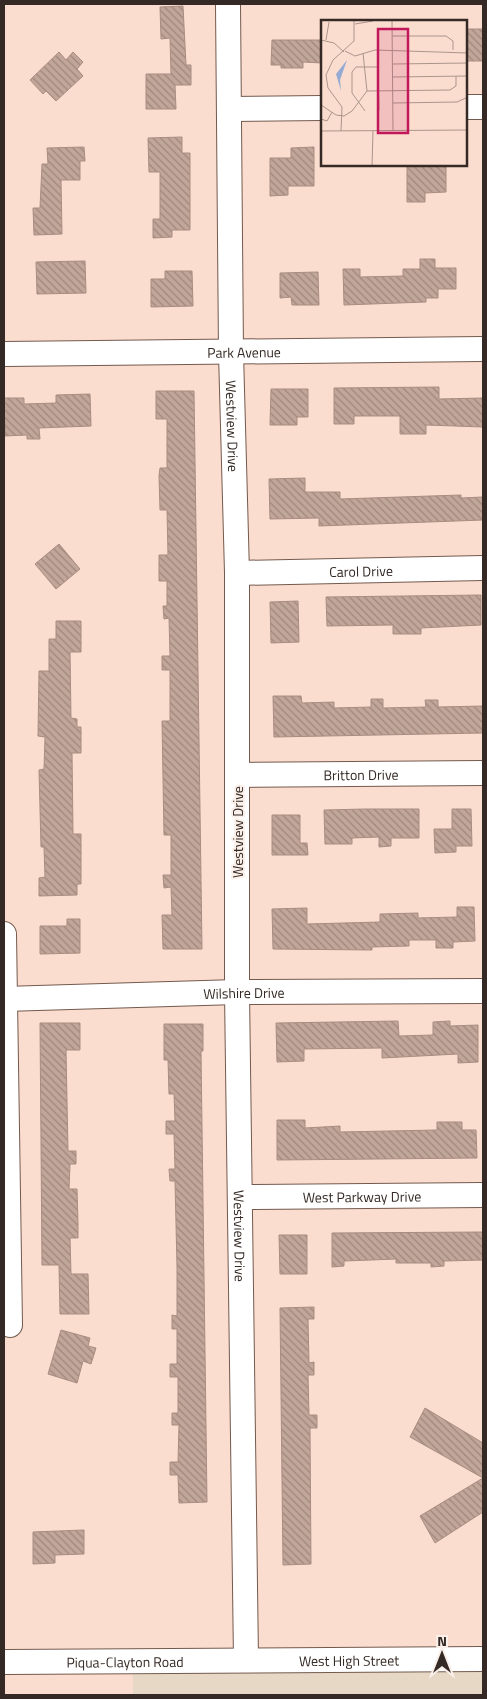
<svg xmlns="http://www.w3.org/2000/svg" width="487" height="1699" font-family="'Titillium Web',sans-serif">
<style>
.industrial{fill:#e6d8c5}
.building{fill:url(#building-back-hatch);stroke:#a88d80}
.lines{fill:none;stroke-linecap:round;stroke-linejoin:round}
.minor-casing{stroke:#735a4e;stroke-width:26}
.minor{stroke:#fff;stroke-width:24}
.labels{text-anchor:middle;dominant-baseline:central;stroke-width:4;stroke-linejoin:round;paint-order:stroke}
.street-label{font-size:14px;fill:#342924;stroke:#fbefe9}
.inset-road{fill:none;stroke:#ab958b;stroke-width:1}
.view{fill:#c2185b;fill-opacity:0.15;stroke:#c2185b;stroke-width:2.5}
.inset-edge{fill:none;stroke:#342924;stroke-width:2.5}
</style>
<defs>
<pattern id="building-back-hatch" width="6" height="6" patternUnits="userSpaceOnUse" patternTransform="scale(1.25)"><rect width="6" height="6" fill="#c2a699"/><path d="M-1 5l2 2M0 0l6 6M5-1l2 2" fill="none" stroke="#9e877d"/></pattern>
</defs>
<rect width="100%" height="100%" fill="#fbddcf"/>
<polygon class="industrial" points="483,1659 483,1695 133,1695 133,1661"/>
<g class="building">
<polygon points="183,6 186,65 191,65 191,85 175,85 176,109 146,109 146,74 171,74 170,38 161,39 160,7"/>
<rect x="466" y="29" width="17" height="32"/>
<polygon points="272,40 322,40 322,63 303,62 303,68 281,68 281,65 271,65"/>
<polygon points="59,52 66,60 73,52 83,62 77,69 83,76 56,101 46,91 43,94 30,80"/>
<polygon points="182,137 182,153 190,153 190,230 172,230 172,237 153,238 153,219 160,219 160,172 149,172 148,138"/>
<polygon points="84,147 85,161 80,161 80,180 61,180 62,234 34,235 33,208 40,208 42,164 48,164 47,148"/>
<polygon points="314,147 314,186 288,186 288,195 270,196 270,158 291,158 291,148"/>
<polygon points="407,165 446,165 446,192 425,193 425,202 407,202"/>
<polygon points="420,259 435,259 435,268 456,268 456,289 438,289 438,298 426,298 426,302 344,305 343,269 360,269 360,277 403,276 403,269 420,269"/>
<polygon points="85,261 86,293 37,294 36,262"/>
<polygon points="165,271 192,271 193,306 151,307 151,279 165,279"/>
<polygon points="318,272 319,305 292,305 291,297 280,298 280,273"/>
<polygon points="439,387 439,399 483,398 483,427 426,425 426,434 400,434 400,416 354,416 354,424 334,424 334,388"/>
<polygon points="271,389 308,389 308,417 297,417 297,425 270,425"/>
<polygon points="156,391 194,391 202,949 163,949 162,915 172,915 171,887 164,888 163,875 171,875 171,835 164,835 162,721 170,721 170,670 162,670 162,656 170,656 169,618 164,619 163,606 167,606 167,581 159,581 159,555 168,555 167,510 160,510 159,476 160,468 167,468 167,419 156,419"/>
<polygon points="90,394 91,426 39,428 40,439 27,439 27,435 5,436 4,398 24,398 24,404 56,403 56,395"/>
<polygon points="305,478 305,492 340,492 340,499 461,495 461,498 483,497 483,520 319,526 319,518 270,519 269,479"/>
<polygon points="59,544 80,569 56,589 35,564"/>
<polygon points="481,595 481,625 421,628 421,634 393,634 393,625 327,626 326,597"/>
<polygon points="298,601 299,642 271,643 270,602"/>
<polygon points="56,621 81,621 81,652 70,652 71,718 77,719 77,727 81,727 81,753 72,753 73,834 81,834 81,884 77,884 77,895 39,896 39,878 45,877 44,847 41,847 39,770 44,769 45,737 38,736 39,671 49,671 49,639 56,639"/>
<polygon points="273,696 301,696 302,703 334,702 334,708 371,707 371,699 383,699 383,708 426,707 425,700 438,700 438,707 483,706 483,733 274,737"/>
<polygon points="365,809 419,809 419,838 391,838 391,846 379,847 379,837 352,838 352,844 325,844 324,810"/>
<polygon points="452,809 471,809 472,846 456,846 456,852 435,853 434,829 452,829"/>
<polygon points="272,815 300,815 300,843 307,843 308,855 272,855"/>
<polygon points="457,907 474,907 475,941 453,942 453,948 436,948 436,940 409,940 409,946 372,947 372,950 273,949 272,909 307,908 307,924 380,922 380,914 418,913 418,918 457,917"/>
<polygon points="67,919 80,919 80,953 40,954 40,926 67,926"/>
<polygon points="398,1021 399,1036 433,1035 433,1022 450,1021 450,1026 478,1025 478,1062 458,1063 458,1054 382,1058 382,1048 304,1049 304,1061 277,1062 276,1023"/>
<polygon points="40,1023 80,1023 80,1050 66,1050 68,1151 76,1151 76,1164 70,1164 69,1189 77,1189 78,1223 78,1238 70,1238 71,1274 88,1274 89,1314 60,1314 59,1265 42,1265"/>
<polygon points="164,1024 203,1024 203,1051 201,1051 207,1502 179,1503 178,1475 170,1475 170,1462 178,1462 179,1425 172,1425 172,1413 178,1413 178,1377 170,1377 170,1364 177,1364 177,1329 172,1329 172,1315 177,1316 177,1267 175,1181 170,1181 169,1169 175,1169 174,1134 166,1134 166,1121 175,1121 174,1094 169,1094 168,1060 164,1060"/>
<polygon points="277,1120 305,1120 305,1128 340,1126 340,1132 437,1130 437,1122 462,1122 462,1130 476,1130 477,1158 277,1160"/>
<polygon points="483,1232 483,1260 444,1261 444,1266 431,1267 431,1263 396,1263 396,1259 371,1260 344,1261 344,1266 332,1267 332,1233"/>
<polygon points="279,1235 307,1235 307,1274 280,1274"/>
<polygon points="314,1307 314,1319 308,1319 309,1363 314,1362 314,1375 308,1375 309,1415 317,1415 317,1428 310,1428 311,1564 283,1565 280,1308"/>
<polygon points="61,1330 90,1338 88,1346 96,1348 91,1364 83,1361 77,1383 48,1374"/>
<polygon points="425,1408 483,1443 483,1512 435,1543 420,1516 483,1478 410,1437"/>
<polygon points="84,1530 84,1554 55,1555 55,1563 33,1564 33,1532"/>
</g>
<g class="lines">
<defs>
<g id="minor">
<path id="s1" d="M 228,4 L 231,353 L 237,573 L 237,992 L 246,1660"/>
<polyline points="466,107 483,107"/>
<polyline points="229,109 322,108"/>
<path id="s2" d="M 4,354 L 483,349"/>
<path id="s3" d="M 237,573 L 483,568"/>
<path id="s4" d="M 237,775 L 483,773"/>
<polyline points="4,934 10,1325"/>
<path id="s5" d="M 4,999 L 237,992 L 483,991"/>
<path id="s6" d="M 241,1197 L 483,1195"/>
<path id="s7" d="M 4,1662 L 483,1659"/>
</g>
</defs>
<use href="#minor" class="minor-casing"/>
<use href="#minor" class="minor"/>
</g>
<g class="labels">
<g class="street-label">
<text stroke="none"><textPath href="#s2" startOffset="240">Park Avenue</textPath></text>
<text stroke="none"><textPath href="#s1" startOffset="422">Westview Drive</textPath></text>
<text stroke="none"><textPath href="#s3" startOffset="124">Carol Drive</textPath></text>
<text stroke="none"><textPath href="#s4" startOffset="124">Britton Drive</textPath></text>
<text transform="translate(237 832) rotate(-90)">Westview Drive</text>
<text stroke="none"><textPath href="#s5" startOffset="240">Wilshire Drive</textPath></text>
<text stroke="none"><textPath href="#s6" startOffset="121">West Parkway Drive</textPath></text>
<text stroke="none"><textPath href="#s1" startOffset="1232">Westview Drive</textPath></text>
<text stroke="none"><textPath href="#s7" startOffset="345">West High Street</textPath></text>
<text stroke="none"><textPath href="#s7" startOffset="121">Piqua-Clayton Road</textPath></text>
</g>
</g>
<g transform="translate(321 20)">
<rect width="146" height="146" fill="#fbddcf"/>
<path d="M 26,40 L 19,60 L 20,71 L 15,54 Z" fill="#95abd3"/>
<path class="inset-road" d="M 71,0 L 72,111M 71,0 L 92,0M 34,4 L 52,1M 71,16 L 125,16 L 132,21 L 132,30M 0,20 L 13,23 L 23,32M 5,20 L 8,2M 24,31 L 34,36 L 54,30 L 147,33M 42,33 L 46,71M 72,44 L 147,43M 72,57 L 147,56M 72,83 L 136,82 L 147,77M 0,85 L 15,95 L 23,96 L 31,91 L 46,71 L 129,70 L 135,66 L 135,56M 44,91 L 31,73 L 31,52 L 35,47 L 57,47 L 58,90M 0,99 L 6,101 L 11,92M 0,111 L 147,110M 20,111 L 21,87 L 7,68 L 5,55 L 12,40 L 33,21 L 33,0M 51,146 L 52,111"/>
<path class="view" d="M 57,9 L 87,9 L 87,113 L 57,113 Z"/>
<rect width="146" height="146" class="inset-edge"/>
</g>
<rect width="487" height="1699" fill="none" stroke="#342924" stroke-width="10"/>
<g transform="translate(442 1654)" stroke="#fbefe9" stroke-width="4" paint-order="stroke">
<path d="M0-4L9 19L0 12L-9 19Z" fill="#342924"/>
<text y="-8" font-size="14" font-weight="bold" text-anchor="middle" fill="#342924">N</text>
</g>
</svg>
